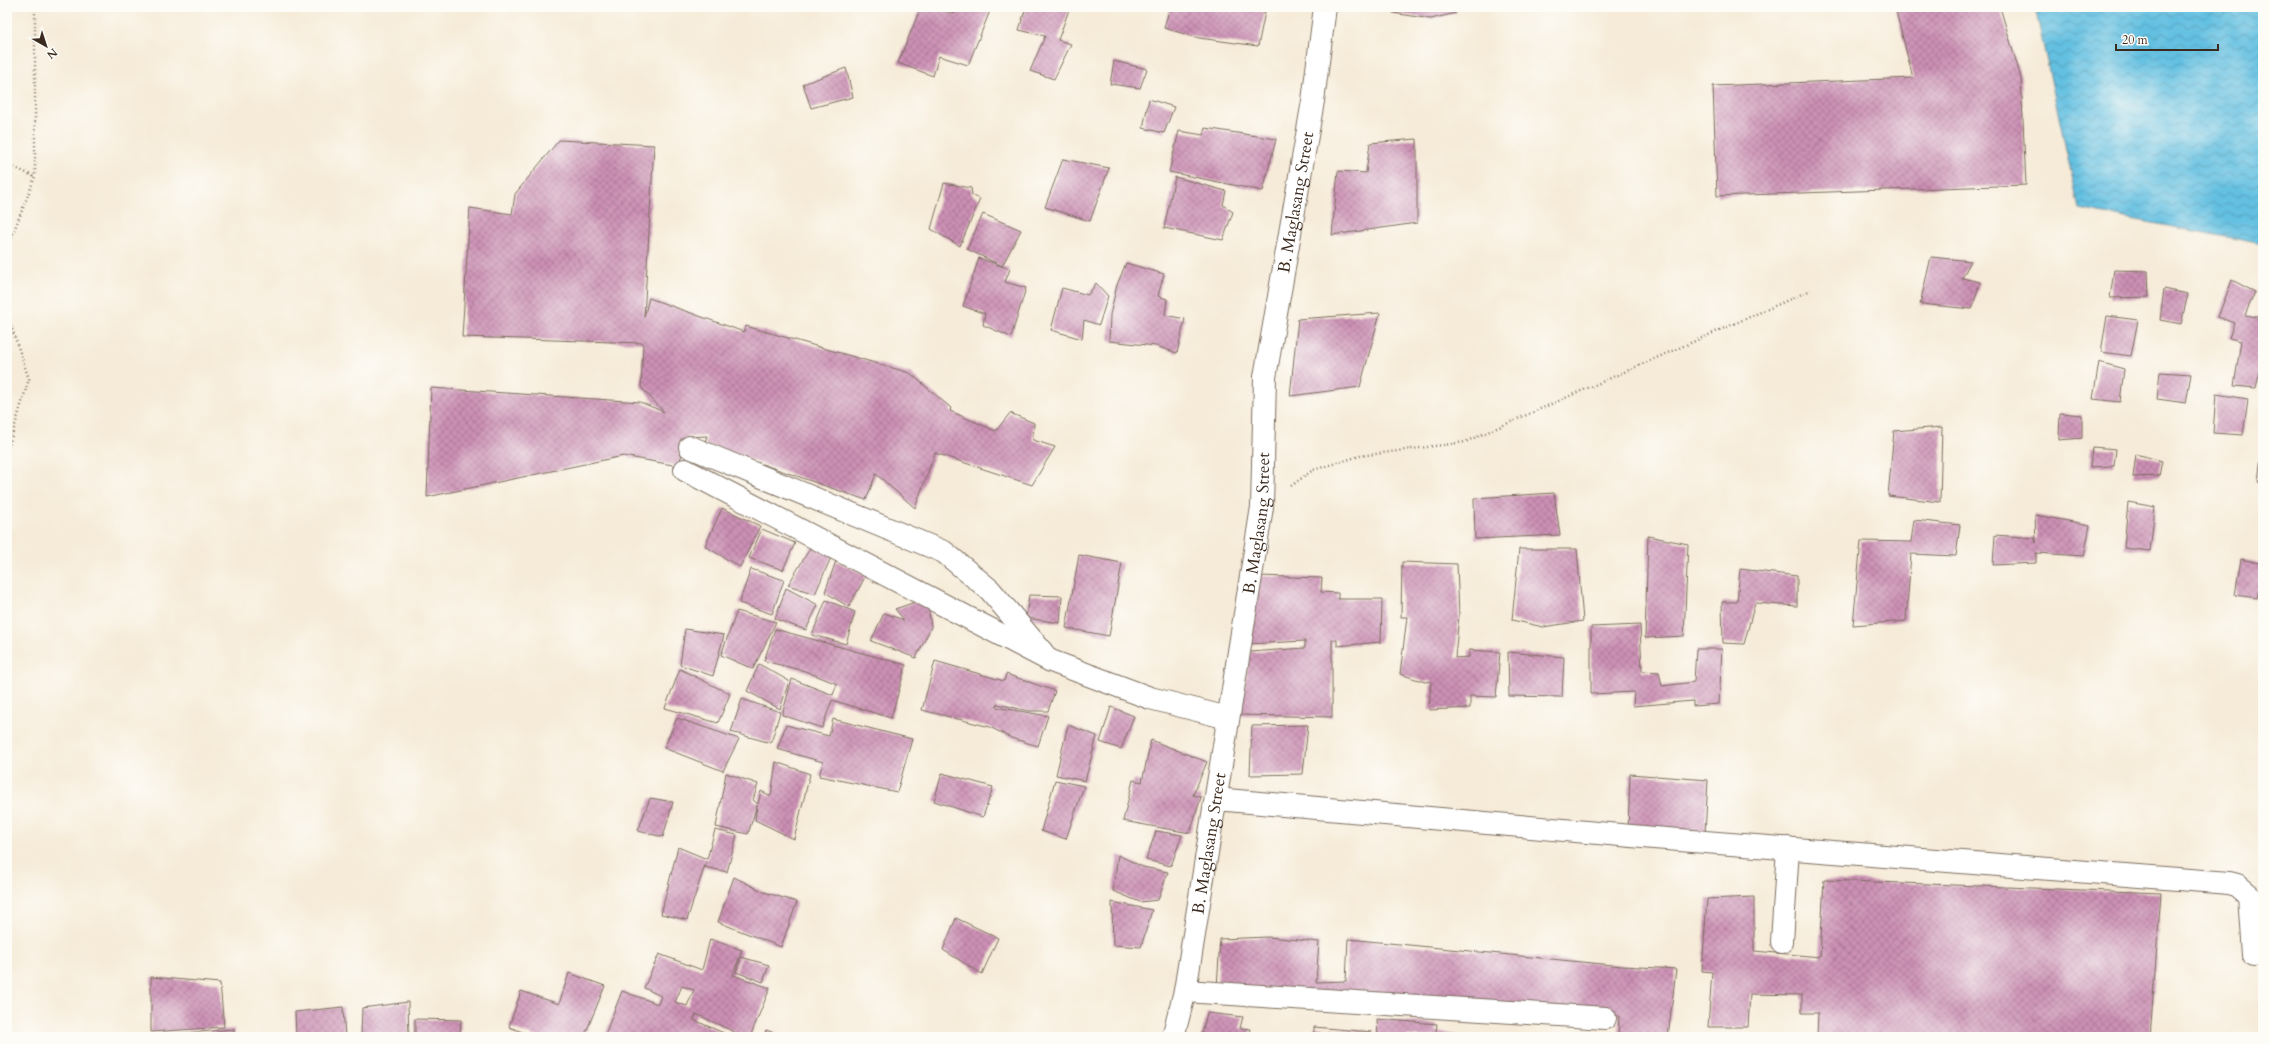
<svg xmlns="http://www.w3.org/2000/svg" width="2270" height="1044" font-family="Cardo,serif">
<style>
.water{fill:url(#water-waves);stroke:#4f7580}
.building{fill:url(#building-cross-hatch);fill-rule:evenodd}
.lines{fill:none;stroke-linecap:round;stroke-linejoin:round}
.minor-casing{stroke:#7c6e5f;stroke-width:24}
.path{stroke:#7c6e5f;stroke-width:2.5;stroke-dasharray:1 3;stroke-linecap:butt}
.minor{stroke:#fff;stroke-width:22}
.labels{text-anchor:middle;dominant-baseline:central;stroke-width:3;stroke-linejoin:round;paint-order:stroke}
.street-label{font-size:17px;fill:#3b2a1e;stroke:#fdfcf7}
</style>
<defs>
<pattern id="water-waves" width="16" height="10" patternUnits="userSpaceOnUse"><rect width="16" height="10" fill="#63c0e1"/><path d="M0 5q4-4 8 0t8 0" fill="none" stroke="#539cb6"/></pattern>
<pattern id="building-cross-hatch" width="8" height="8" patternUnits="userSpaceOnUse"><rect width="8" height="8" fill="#cc90b5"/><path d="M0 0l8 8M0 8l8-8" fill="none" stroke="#a77693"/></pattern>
</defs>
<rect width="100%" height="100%" fill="#fdfcf7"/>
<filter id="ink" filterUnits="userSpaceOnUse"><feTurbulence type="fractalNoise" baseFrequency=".025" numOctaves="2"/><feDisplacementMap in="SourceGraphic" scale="8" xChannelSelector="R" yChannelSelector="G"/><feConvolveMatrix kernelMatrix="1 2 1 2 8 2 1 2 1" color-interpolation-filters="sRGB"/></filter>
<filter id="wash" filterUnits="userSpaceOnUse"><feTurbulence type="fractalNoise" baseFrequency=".012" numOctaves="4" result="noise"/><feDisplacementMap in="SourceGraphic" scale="16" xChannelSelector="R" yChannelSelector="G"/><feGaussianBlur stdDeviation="0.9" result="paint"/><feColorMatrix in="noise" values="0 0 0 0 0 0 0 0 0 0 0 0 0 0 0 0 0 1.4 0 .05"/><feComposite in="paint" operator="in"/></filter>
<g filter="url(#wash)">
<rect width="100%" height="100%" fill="#f6ebd8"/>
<polygon class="water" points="2035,7 2263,7 2263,244 2079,209"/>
<g id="blocks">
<g class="building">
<polygon points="921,7 932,7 954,14 957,7 978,7 990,11 968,65 939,56 933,76 898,63"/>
<polygon points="1026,7 1070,7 1058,40 1071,44 1054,79 1030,71 1045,36 1019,30"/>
<polygon points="1170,7 1239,7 1265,12 1258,46 1199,38 1164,28"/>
<polygon points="1393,7 1456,7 1456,13 1431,19 1393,13"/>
<polygon points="1895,7 2000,7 2021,78 2026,185 1717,196 1713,86 1913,78"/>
<polygon points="1114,61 1147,69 1140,88 1110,84"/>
<polygon points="846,68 853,97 811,108 803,84"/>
<polygon points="1149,99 1174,107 1164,133 1143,128"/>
<polygon points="1205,128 1276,139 1263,191 1169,172 1179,131 1203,135"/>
<polygon points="1417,139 1417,223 1332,235 1338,171 1366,173 1370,143"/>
<polygon points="559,140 654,145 644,317 649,298 744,332 746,326 910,373 951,408 950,411 996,431 1010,413 1034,423 1033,440 1055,447 1032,485 935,453 915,508 876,474 866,500 704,444 707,436 688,437 678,466 623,456 427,497 431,388 640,402 664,412 641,387 643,343 462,337 470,208 512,214 515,194"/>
<polygon points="1063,159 1109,168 1090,221 1045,207"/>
<polygon points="1175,177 1226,191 1223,205 1233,212 1223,240 1164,228"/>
<polygon points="944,183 971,188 972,195 980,199 960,246 931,229"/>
<polygon points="983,214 1021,230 1002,266 967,249"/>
<polygon points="1931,257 1971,261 1962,278 1980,282 1972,309 1920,304"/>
<polygon points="979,258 1010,269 1005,282 1026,288 1011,337 983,325 985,314 963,306"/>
<polygon points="1126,263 1164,274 1158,296 1167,299 1165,315 1185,319 1177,353 1156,346 1109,341 1110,315 1117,285"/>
<polygon points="2114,270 2148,271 2149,297 2110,298"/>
<polygon points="2232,280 2255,292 2245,315 2263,318 2263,358 2256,388 2234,386 2241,341 2229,338 2234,323 2218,317"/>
<polygon points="1096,283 1108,296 1099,325 1084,320 1082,339 1051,330 1062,288 1088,295"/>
<polygon points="2164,289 2188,294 2181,324 2160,320"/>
<polygon points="1380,313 1360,387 1290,396 1298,319"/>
<polygon points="2107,316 2138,320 2131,356 2101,352"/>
<polygon points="2099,362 2124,369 2120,402 2093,399"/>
<polygon points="2160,372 2191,374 2186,403 2157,399"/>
<polygon points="2216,394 2248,399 2243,435 2213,433"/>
<polygon points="2060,413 2082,415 2082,438 2059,440"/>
<polygon points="1942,427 1940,502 1888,496 1894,431"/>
<polygon points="2262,446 2263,446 2263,483 2258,482"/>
<polygon points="2092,447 2116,449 2114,466 2090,467"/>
<polygon points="2136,454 2162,461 2159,476 2133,477"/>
<polygon points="1554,493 1560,535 1475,539 1474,498"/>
<polygon points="2128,502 2155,507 2150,551 2124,548"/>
<polygon points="722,508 760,526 740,567 705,546"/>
<polygon points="2035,515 2090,525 2084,556 2036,553 2036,563 1993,565 1995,535 2035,538 2036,543"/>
<polygon points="1914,520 1960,525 1956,556 1911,554 1906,621 1853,625 1861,541 1911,542"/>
<polygon points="762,529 795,543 783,570 749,558"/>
<polygon points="1648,536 1688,544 1684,636 1645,638"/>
<polygon points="812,545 832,555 815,594 788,585"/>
<polygon points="1519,549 1577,549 1583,621 1543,627 1512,620"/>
<polygon points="1079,555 1122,563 1109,636 1066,628"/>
<polygon points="2241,559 2263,564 2263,574 2257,598 2235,595"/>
<polygon points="836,561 866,575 849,607 825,592"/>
<polygon points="1402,562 1457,564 1459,615 1455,658 1469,657 1469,650 1500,652 1496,697 1470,696 1470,708 1429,710 1431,681 1425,682 1400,674 1407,617 1401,617"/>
<polygon points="751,569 784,580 772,614 739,603"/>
<polygon points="1740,569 1797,576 1797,606 1755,603 1744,644 1723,643 1722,602 1737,602"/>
<polygon points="1258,576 1322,578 1321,592 1338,593 1338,599 1382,599 1381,642 1337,646 1337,640 1332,640 1332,717 1240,715 1250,652 1305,648 1305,641 1247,644"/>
<polygon points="786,588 818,605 806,630 775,619"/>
<polygon points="1029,595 1062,596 1060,623 1026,618"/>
<polygon points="927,598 931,627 916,658 871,641 884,613 904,620 895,609"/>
<polygon points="826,600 855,612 846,644 812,635"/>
<polygon points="737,611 776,622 753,669 721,655"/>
<polygon points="1640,625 1642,671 1659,672 1662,686 1694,682 1696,649 1722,649 1719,704 1693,706 1693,701 1633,706 1634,692 1591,694 1591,627"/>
<polygon points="685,629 724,635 713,676 680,665"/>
<polygon points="775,629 906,665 891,718 832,700 822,728 782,715 792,679 833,695 837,684 805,671 764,661"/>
<polygon points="1508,652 1564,657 1562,697 1509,696"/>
<polygon points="935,661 1004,681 1006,674 1055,691 1048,711 1029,711 997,704 996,707 1048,716 1038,746 1011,738 990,727 922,710"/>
<polygon points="759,664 789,681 780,709 747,691"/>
<polygon points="680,669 730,694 718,723 665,708"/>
<polygon points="742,699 780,712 771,743 731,732"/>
<polygon points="1111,707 1134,716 1121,749 1100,742"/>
<polygon points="677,718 739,739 723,771 664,748"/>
<polygon points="833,719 912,739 897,792 819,776 823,762 777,749 786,725 829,736"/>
<polygon points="1068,725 1097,736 1085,781 1056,775"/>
<polygon points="1308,725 1303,774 1250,775 1252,726"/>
<polygon points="1151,740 1207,762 1193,795 1201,797 1190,833 1123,821 1133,780 1142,782"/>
<polygon points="776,762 810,774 794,839 755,820 757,805 748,834 716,827 726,773 758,784 753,800 758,804 761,791 771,796"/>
<polygon points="942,773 993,787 983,817 934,801"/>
<polygon points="1630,774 1708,780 1705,834 1628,831"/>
<polygon points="1055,780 1084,786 1066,839 1041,831"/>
<polygon points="650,798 673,802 663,837 638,831"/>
<polygon points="715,830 737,835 727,872 705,867 706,862 687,920 661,914 678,847 707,859"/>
<polygon points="1156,831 1182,835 1171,866 1146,860"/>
<polygon points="1118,855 1143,867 1168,872 1158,900 1140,902 1113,891"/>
<polygon points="734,877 764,892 797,902 781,947 718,922"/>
<polygon points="1824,880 2161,893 2150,1037 1817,1037 1818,1013 1802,1013 1802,995 1750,994 1748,1027 1708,1027 1712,972 1702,971 1707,899 1754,897 1754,951 1820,957"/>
<polygon points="1112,902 1152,910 1141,947 1113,945"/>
<polygon points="956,918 998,938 982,974 943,950"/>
<polygon points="1268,937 1319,942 1316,982 1346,981 1348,939 1622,966 1676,969 1668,1037 1618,1037 1619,1016 1217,988 1220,939"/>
<path d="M 710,939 L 742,950 L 733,975 L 770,988 L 750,1037 L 745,1037 L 696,1014 L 694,1020 L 733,1037 L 604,1037 L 622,991 L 658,1004 L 661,996 L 644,988 L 659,954 L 702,970 ZM 682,986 L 694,990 L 687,1006 L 675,1002 Z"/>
<polygon points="741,957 769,965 763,982 736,972"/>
<polygon points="569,973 605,986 584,1037 536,1037 509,1027 521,991 559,1004"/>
<polygon points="151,977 220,983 224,1027 151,1032"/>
<polygon points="408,1002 409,1037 361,1037 362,1008"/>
<polygon points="343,1007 345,1037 296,1037 295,1012"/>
<polygon points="1207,1013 1243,1017 1240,1028 1251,1029 1249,1037 1201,1037"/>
<polygon points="415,1019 461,1020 460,1037 415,1037"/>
<polygon points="1377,1019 1437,1024 1436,1032 1472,1037 1378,1037"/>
<polygon points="1314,1027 1372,1032 1372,1037 1314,1037"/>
<polygon points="234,1029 234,1037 149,1037 149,1036"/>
<polygon points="766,1030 786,1037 764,1037"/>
</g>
</g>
</g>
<g filter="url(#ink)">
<use href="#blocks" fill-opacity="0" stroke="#7c6e5f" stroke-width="1"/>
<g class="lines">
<defs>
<g id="minor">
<polyline points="690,447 944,552 990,590 1043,653"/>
<polyline points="685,470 1051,661 1150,698 1228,718"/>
<polyline points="1216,799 1654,838 2229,883 2237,885 2249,895 2253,954"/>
<polyline points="1782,942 1788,848"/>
<polyline points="1185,991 1605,1018"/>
<path id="s1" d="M 1173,1037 L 1185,991 L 1262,507 L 1265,377 L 1313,101 L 1325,7"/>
</g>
</defs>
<use href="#minor" class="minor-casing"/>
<g class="path">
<polyline points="7,164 35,177"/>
<polyline points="7,249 35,177 35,7"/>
<polyline points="7,314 29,379 7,452"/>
<polyline points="1291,486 1313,470 1360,456 1465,442 1811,290"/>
</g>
<use href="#minor" class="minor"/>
</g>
</g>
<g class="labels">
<g class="street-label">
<text stroke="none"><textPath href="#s1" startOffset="845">B. Maglasang Street</textPath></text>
<text stroke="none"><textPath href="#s1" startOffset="521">B. Maglasang Street</textPath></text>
<text stroke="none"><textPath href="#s1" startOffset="197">B. Maglasang Street</textPath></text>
</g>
</g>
<rect width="2270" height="1044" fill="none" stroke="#fdfcf7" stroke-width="24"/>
<g transform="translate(46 46) rotate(141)" stroke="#fdfcf7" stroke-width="3" paint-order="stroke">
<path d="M0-3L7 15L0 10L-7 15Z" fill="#3b2a1e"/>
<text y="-6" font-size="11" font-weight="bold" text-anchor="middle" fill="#3b2a1e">N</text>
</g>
<path d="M2116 44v6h102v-6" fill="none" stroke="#3b2a1e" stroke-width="2"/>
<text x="2122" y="44" font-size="12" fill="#3b2a1e" stroke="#fdfcf7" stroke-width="3" paint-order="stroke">20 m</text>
</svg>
